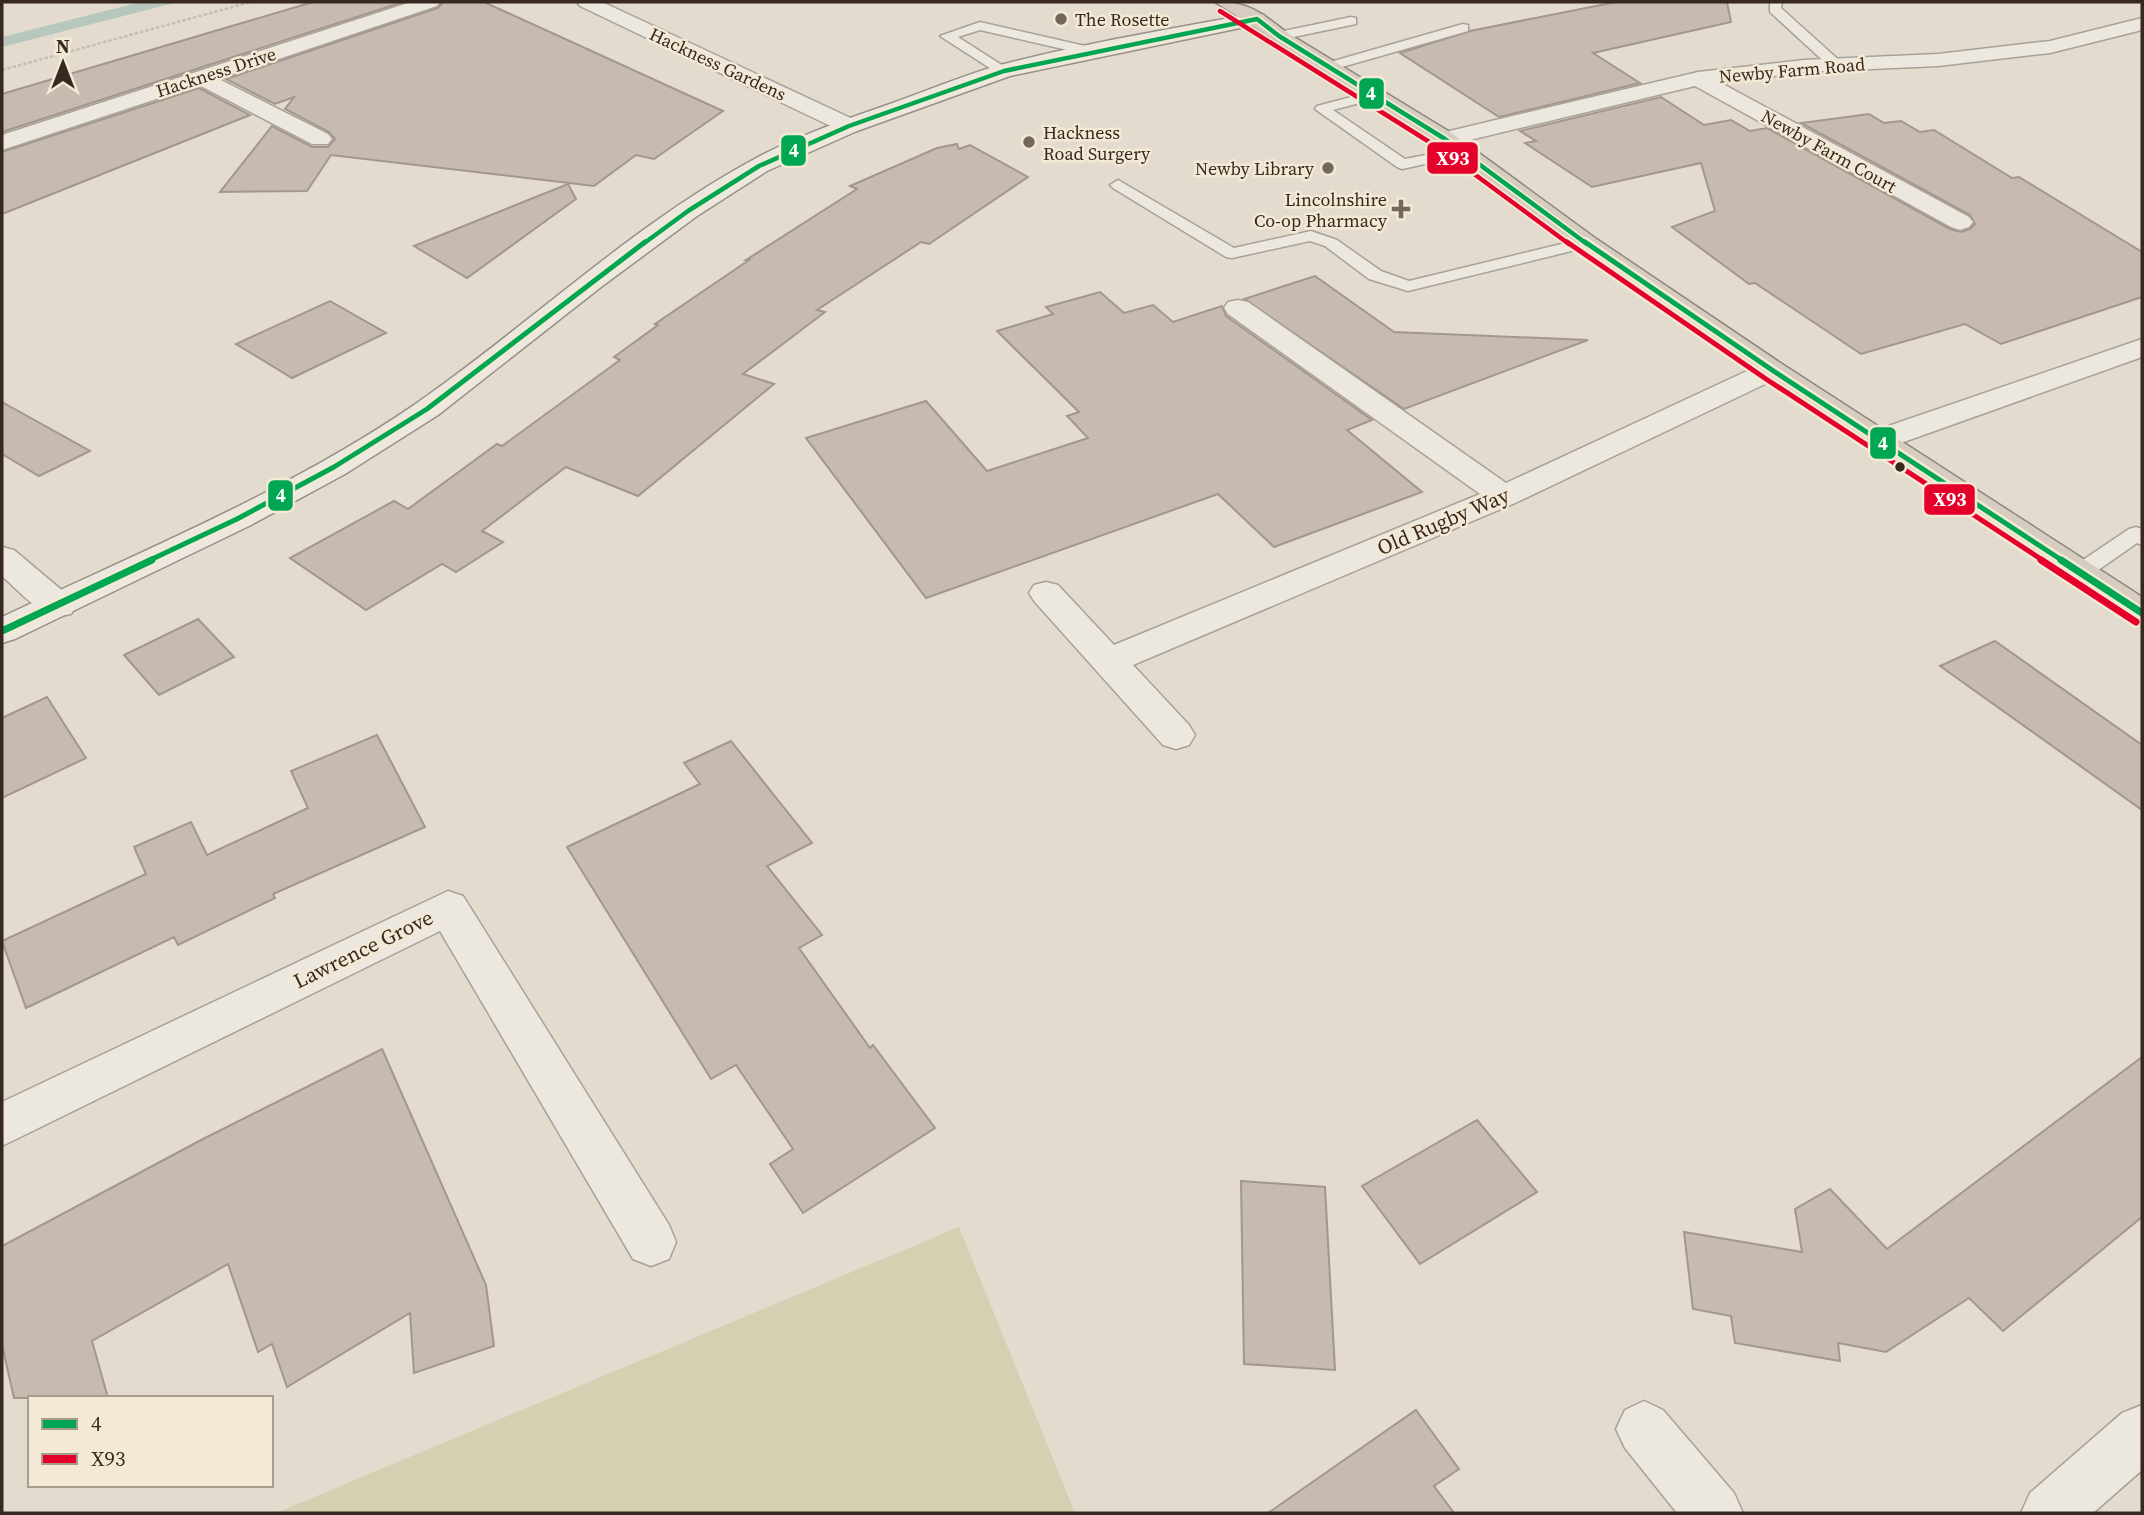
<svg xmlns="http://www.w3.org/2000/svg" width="2144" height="1515" font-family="'Source Serif 4',serif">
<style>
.green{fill:#d3d1b1}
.water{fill:#b8c7be}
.building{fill:#c7baaf;stroke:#a3978d;stroke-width:2}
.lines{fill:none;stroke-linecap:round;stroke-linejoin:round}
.lane-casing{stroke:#a8a197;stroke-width:3}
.street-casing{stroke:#a8a197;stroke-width:3}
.secondary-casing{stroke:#989086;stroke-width:3}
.highway-casing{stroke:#8e867e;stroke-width:3}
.path{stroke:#c4beb6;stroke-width:2.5;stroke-dasharray:3.5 2;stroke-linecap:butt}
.lane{fill:#ece7df;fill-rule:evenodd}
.street{fill:#ece7df;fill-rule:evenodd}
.secondary{fill:#ece7df;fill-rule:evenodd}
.highway{fill:#d6ccbf;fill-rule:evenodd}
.bus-1-far2-casing{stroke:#f4e9d4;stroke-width:8}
.bus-1-far1-casing{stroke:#f4e9d4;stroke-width:10}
.bus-1-casing{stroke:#f4e9d4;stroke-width:12}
.bus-2-far2-casing{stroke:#f4e9d4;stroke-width:8}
.bus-2-far1-casing{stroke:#f4e9d4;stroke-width:10}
.bus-2-casing{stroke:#f4e9d4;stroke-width:12}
.bus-1-far2{stroke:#00a651;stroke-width:4.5}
.bus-1-far1{stroke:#00a651;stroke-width:5}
.bus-1{stroke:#00a651;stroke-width:7}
.bus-2-far2{stroke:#e4002b;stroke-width:4.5}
.bus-2-far1{stroke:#e4002b;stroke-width:5}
.bus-2{stroke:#e4002b;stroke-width:7}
.poi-dot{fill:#73675c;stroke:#f4e9d4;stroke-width:2.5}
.bus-dot{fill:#37291f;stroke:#f4e9d4;stroke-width:2.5}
.labels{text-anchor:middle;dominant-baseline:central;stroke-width:5;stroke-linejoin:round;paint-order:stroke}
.far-poi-label{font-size:18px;fill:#37291f;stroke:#f4e9d4;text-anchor:start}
.far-street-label{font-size:18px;fill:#37291f;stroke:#f4e9d4}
.street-label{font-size:21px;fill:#37291f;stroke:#f4e9d4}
.line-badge{stroke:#f4e9d4;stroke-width:2.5}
.badge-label{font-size:19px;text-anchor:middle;font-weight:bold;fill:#fff}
</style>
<rect width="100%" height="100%" fill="#e3dbce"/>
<polygon class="green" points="959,1227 1075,1513 276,1513"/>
<polygon class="water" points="141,2 178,2 2,47 2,37"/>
<g class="building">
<polygon points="313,2 403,2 2,132 2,94"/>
<polygon points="443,2 484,2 723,111 654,159 636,155 594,186 331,155 307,191 220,192 272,126 312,147 328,147 335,139 329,132 285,109 294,97 275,104 226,79 438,8"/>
<polygon points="1616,2 1727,2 1731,22 1593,53 1640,83 1499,117 1400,53 1470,31"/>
<polygon points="199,88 250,115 2,214 2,152"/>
<polygon points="1661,97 1704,125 1731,120 1750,131 1767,128 1950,229 1961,232 1970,229 1975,224 1970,215 1801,123 1869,114 1884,123 1901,121 1920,132 1934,130 2012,178 2019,177 2142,252 2142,297 2001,344 1965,324 1861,354 1755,283 1749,284 1672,227 1715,211 1701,163 1592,187 1525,143 1536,141 1520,131"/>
<polygon points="957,144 959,149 970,145 1028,177 929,244 921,242 817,310 825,312 743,374 774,384 638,496 566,467 482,531 503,542 456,572 442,564 366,610 290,558 394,501 408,509 497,444 502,446 620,360 614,357 658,325 655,324 749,260 746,260 857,189 850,186 937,148"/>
<polygon points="568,184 576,199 467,278 414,246"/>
<polygon points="1315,276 1394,332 1588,340 1404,409 1244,299"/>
<polygon points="1100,292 1124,313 1153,305 1173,322 1222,306 1226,316 1372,420 1347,430 1422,492 1274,547 1218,494 926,598 806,438 926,401 987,471 1088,438 1067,416 1079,412 997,331 1053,314 1046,307"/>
<polygon points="330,301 386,333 292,378 236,344"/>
<polygon points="2,402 90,451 39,476 2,454"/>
<polygon points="198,619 234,657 159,695 124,655"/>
<polygon points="1995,641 2142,745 2142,810 1940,666"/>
<polygon points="47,697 86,758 2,798 2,718"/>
<polygon points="377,735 425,827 273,894 275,898 178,945 174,937 26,1008 2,941 146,874 134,847 191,822 207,855 308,808 291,771"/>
<polygon points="731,741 812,843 767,866 822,935 799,948 870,1048 873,1045 935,1128 803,1213 770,1164 793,1149 736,1065 711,1079 567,847 700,784 684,763"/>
<polygon points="382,1049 486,1285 494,1346 414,1373 410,1313 287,1387 272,1344 258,1352 228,1264 92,1341 108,1398 14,1398 2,1345 2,1246 203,1139"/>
<polygon points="2142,1057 2142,1217 2003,1331 1969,1298 1886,1352 1838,1343 1840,1361 1735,1343 1731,1316 1693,1309 1684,1232 1802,1252 1795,1209 1830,1189 1887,1249"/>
<polygon points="1477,1120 1537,1192 1420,1264 1362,1186"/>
<polygon points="1241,1181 1325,1187 1335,1370 1244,1364"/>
<polygon points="1416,1410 1459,1469 1434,1486 1454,1513 1268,1513"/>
</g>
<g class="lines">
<defs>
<g id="lane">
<polygon points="1770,2 1782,2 1781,8 1841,62 1841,68 1831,68 1770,12"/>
<polygon points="1351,17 1356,18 1356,24 1279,40 1272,36 1279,32"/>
<polygon points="980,22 1094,48 1096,51 1089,55 980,30 958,37 1011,71 1004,75 999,74 940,36"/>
<polygon points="1463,24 1468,25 1468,31 1328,71 1321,67 1323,64"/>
<polygon points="1374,91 1381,95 1379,98 1333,110 1405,159 1462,148 1469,152 1462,156 1402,169 1397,167 1315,109 1317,106"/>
<polygon points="1118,180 1234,248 1311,231 1337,240 1381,271 1409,281 1586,238 1594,243 1592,246 1408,291 1369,279 1325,246 1310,241 1232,258 1226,257 1113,188 1110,185"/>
<polygon points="2136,527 2142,529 2142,545 2137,543 2087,578 2071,578 2068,573 2071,568 2129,529"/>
</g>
<g id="street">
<polygon points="411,2 440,2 437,6 219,79 328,134 332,139 328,144 312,144 199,85 2,150 2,135"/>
<polygon points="577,2 602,2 857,121 860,126 857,131 841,131 580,6"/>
<polygon points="2142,18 2142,30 2050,53 1938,66 1804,72 1721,83 1969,217 1973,222 1969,227 1960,230 1951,227 1695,86 1445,146 1437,144 1433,139 1437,134 1698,72 1804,60 1938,54 2050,41"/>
<polygon points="1238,300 1248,302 1506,483 1762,364 1772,361 1782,364 1786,370 1782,376 1515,503 1133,665 1189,725 1195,735 1189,745 1176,749 1163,745 1034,601 1029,593 1034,585 1046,582 1058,585 1114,645 1480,494 1228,314 1224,308 1228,302"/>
<polygon points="2142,339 2142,357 1887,448 1876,450 1865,448 1861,441 1865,434"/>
<path d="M 2,547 L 14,550 L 71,598 L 76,606 L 71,614 C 43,622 22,593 2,576 Z"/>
<polygon points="448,891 463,896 669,1225 676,1242 669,1259 651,1266 633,1259 440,931 2,1146 2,1102"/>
<polygon points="1644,1401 1663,1410 1734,1493 1743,1513 1677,1513 1625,1448 1616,1429 1625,1410"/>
<polygon points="2142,1405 2142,1470 2093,1513 2021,1513 2030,1493 2122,1413"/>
</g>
<path id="secondary" d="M 1257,13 L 1264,15 L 1267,19 L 1264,23 L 1010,76 L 857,131 L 767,171 L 697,216 L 601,287 L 438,415 L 345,474 L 249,526 L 15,639 L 2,643 L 2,617 C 142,551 289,491 417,403 C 529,325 629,228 749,162 C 792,138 841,121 887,105 C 924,92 962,76 1000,65 C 1085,43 1171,29 1257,13 Z"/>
<path id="highway" d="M 1215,2 C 1247,1 1262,13 1286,32 L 1453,134 L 1595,238 L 1782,364 L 2142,597 L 2142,625 L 2130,621 L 1762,376 L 1577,248 L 1437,144 Z"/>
</defs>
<use href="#lane" class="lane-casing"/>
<use href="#street" class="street-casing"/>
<use href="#secondary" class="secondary-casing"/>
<use href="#highway" class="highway-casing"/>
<polyline class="path" points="2,70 251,2"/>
<use href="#lane" class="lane"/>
<use href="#street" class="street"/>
<use href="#secondary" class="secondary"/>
<use href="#highway" class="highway"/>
<defs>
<polyline id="bus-1-far2" points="643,244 688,211 759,166 849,126 1004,71 1257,19 1279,36 1445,139 1587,244"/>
<g id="bus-1-far1">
<polyline points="1585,242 1772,370 2063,561"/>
<polyline points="148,561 237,519 334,467 427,409 645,242"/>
</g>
<g id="bus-1">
<polyline points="2061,560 2142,613"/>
<polyline points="2,631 152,560"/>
</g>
<polyline id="bus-2-far2" points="1220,11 1439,148 1569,244"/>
<polyline id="bus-2-far1" points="1567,242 1766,379 2044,561"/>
<polyline id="bus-2" points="2041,560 2136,622"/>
</defs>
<use href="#bus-1-far2" class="bus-1-far2-casing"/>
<use href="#bus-1-far1" class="bus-1-far1-casing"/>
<use href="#bus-1" class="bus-1-casing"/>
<use href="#bus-2-far2" class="bus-2-far2-casing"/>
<use href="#bus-2-far1" class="bus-2-far1-casing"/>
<use href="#bus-2" class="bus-2-casing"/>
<use href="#bus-1-far2" class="bus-1-far2"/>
<use href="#bus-1-far1" class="bus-1-far1"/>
<use href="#bus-1" class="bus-1"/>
<use href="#bus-2-far2" class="bus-2-far2"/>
<use href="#bus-2-far1" class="bus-2-far1"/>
<use href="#bus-2" class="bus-2"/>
</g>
<g class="poi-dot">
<circle cx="1061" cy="19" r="7"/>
<circle cx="1029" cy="142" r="7"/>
<circle cx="1328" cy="168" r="7"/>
<path d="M1397.5 198.5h7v7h7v7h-7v7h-7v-7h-7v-7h7z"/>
</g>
<circle class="bus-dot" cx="1900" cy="467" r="6"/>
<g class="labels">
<g class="far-poi-label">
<text x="1075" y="19">The Rosette</text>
<text x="1043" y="132">Hackness<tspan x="1043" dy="21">Road Surgery</tspan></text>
<text x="1314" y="168" text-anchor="end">Newby Library</text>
<text x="1387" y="199" text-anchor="end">Lincolnshire<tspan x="1387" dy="21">Co-op Pharmacy</tspan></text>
</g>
<g class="far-street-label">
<text transform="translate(718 64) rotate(25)">Hackness Gardens</text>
<text transform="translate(1792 70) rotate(-5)">Newby Farm Road</text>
<text transform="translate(216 72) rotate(-18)">Hackness Drive</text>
<text transform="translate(1829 151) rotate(29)">Newby Farm Court</text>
</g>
<g class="street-label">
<text transform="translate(1443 521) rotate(-23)">Old Rugby Way</text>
<text transform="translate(363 949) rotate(-26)">Lawrence Grove</text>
</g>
</g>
<g class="line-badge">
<rect x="1358" y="77" width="27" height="33" rx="7" fill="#00a651"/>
<rect x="780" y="134" width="27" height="33" rx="7" fill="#00a651"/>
<rect x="1426" y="141" width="53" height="34" rx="7" fill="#e4002b"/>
<rect x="1869" y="426" width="28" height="34" rx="7" fill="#00a651"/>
<rect x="267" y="479" width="27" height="33" rx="7" fill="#00a651"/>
<rect x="1923" y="483" width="53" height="33" rx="7" fill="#e4002b"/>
</g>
<g class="badge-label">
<text x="1371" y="100">4</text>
<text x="794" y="157">4</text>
<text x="1453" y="165">X93</text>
<text x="1883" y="450">4</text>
<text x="281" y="502">4</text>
<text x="1950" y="506">X93</text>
</g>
<rect width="2144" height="1515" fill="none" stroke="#37291f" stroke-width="7"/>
<rect x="28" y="1396" width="245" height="91" fill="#f4e9d4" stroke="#a89c8c" stroke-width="2"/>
<rect x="42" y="1419" width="35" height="10" fill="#00a651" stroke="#a89c8c" stroke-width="2"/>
<text x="91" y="1431" font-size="21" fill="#37291f">4</text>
<rect x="42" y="1454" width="35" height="10" fill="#e4002b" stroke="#a89c8c" stroke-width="2"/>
<text x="91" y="1466" font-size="21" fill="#37291f">X93</text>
<g transform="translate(63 63)" stroke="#f4e9d4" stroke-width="5" paint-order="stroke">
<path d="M0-5L12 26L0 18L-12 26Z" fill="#37291f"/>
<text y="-10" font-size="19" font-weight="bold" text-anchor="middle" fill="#37291f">N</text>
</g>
</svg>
